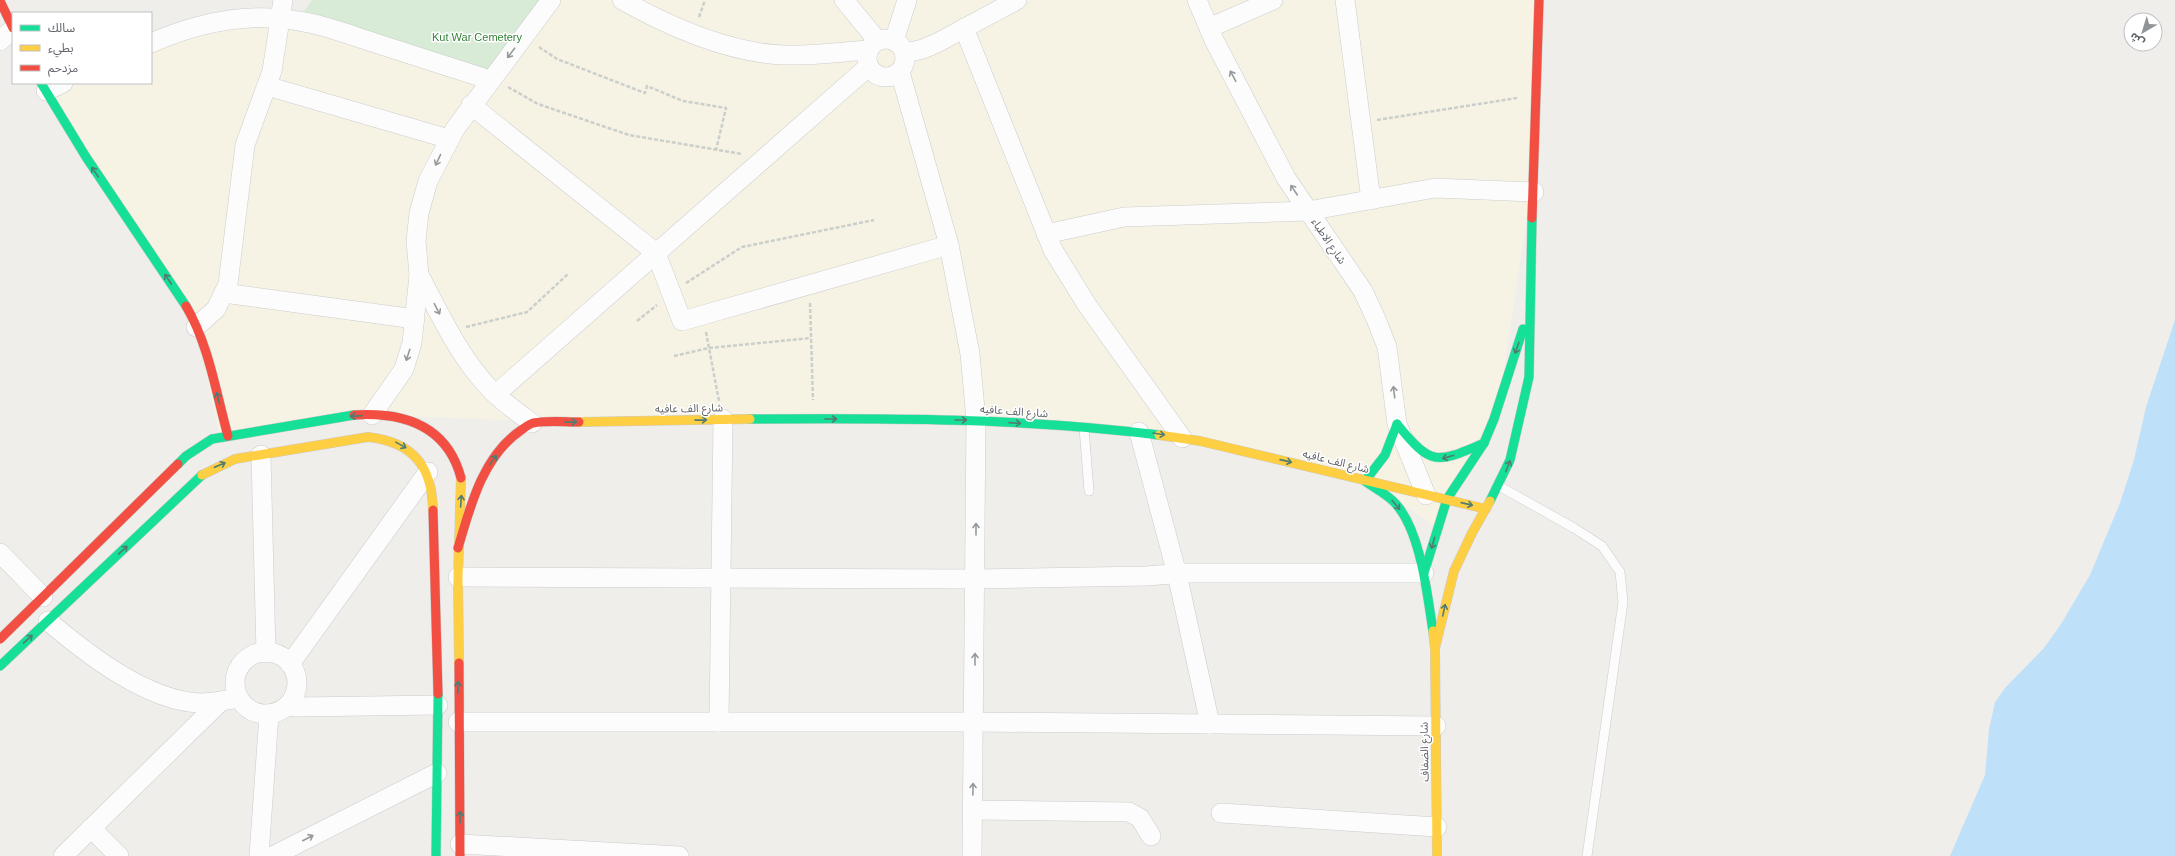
<svg xmlns="http://www.w3.org/2000/svg" width="2175" height="856" font-family="Helvetica,'Noto Sans Arabic',sans-serif">
<style>
.commercial{fill:#f7f3e4}
.green{fill:#d8ebd6}
.water{fill:#bfe0f9}
.lines{fill:none;stroke-linecap:round;stroke-linejoin:round}
.lane-casing{stroke:#cbcccc;stroke-width:10}
.street-casing{stroke:#cbcccc;stroke-width:20}
.fast-casing{stroke:#cacacb;stroke-width:10}
.slow-casing{stroke:#cacacb;stroke-width:10}
.jam-casing{stroke:#cacacb;stroke-width:10}
.path{stroke:#cacfcc;stroke-width:2.5;stroke-dasharray:4 2;stroke-linecap:butt}
.lane{stroke:#fdfcfc;stroke-width:9}
.street{stroke:#fdfcfc;stroke-width:19}
.fast{stroke:#16e098;stroke-width:9}
.slow{stroke:#ffcf43;stroke-width:9}
.jam{stroke:#f24e42;stroke-width:9}
.oneway{stroke:#96999c}
.oneway2{stroke:#507c72}
.labels{text-anchor:middle;dominant-baseline:central;stroke-width:3;stroke-linejoin:round;paint-order:stroke}
.park-label{font-size:11px;fill:#348238;stroke:#fff}
.street-label{font-size:11px;fill:#5f6368;stroke:#fff}
</style>
<rect width="100%" height="100%" fill="#efeeea"/>
<polygon class="commercial" points="551,0 1538,0 1528,209 1499,403 1436,527 1382,490 1182,438 976,420 566,422 372,415 220,436 194,320 46,91 64,83 151,83 151,46 197,26"/>
<polygon class="green" points="312,0 551,0 490,80 298,20"/>
<polygon class="water" points="2175,320 2175,856 1950,856 1985,775 1989,730 1995,702 2005,688 2044,648 2061,624 2090,575 2120,503 2134,460 2146,407"/>
<g class="lines">
<defs>
<g id="lane">
<polyline points="1084,428 1089,491"/>
<polyline points="1499,486 1574,528 1602,546 1620,572 1623,602 1587,856"/>
</g>
<g id="street">
<path d="M 622,0 C 670,27 727,52 782,55 C 810,56 840,52 868,50"/>
<polyline points="844,0 877,40"/>
<polyline points="1197,0 1214,40 1286,178 1363,291 1376,319 1387,347 1397,424 1426,495"/>
<polyline points="1345,0 1371,200"/>
<polyline points="964,28 1053,250 1087,305 1182,438"/>
<polyline points="1209,28 1273,0"/>
<circle cx="886" cy="58" r="19"/>
<polyline points="0,41 13,29"/>
<polyline points="894,41 907,0"/>
<path d="M 151,43 C 197,23 249,12 299,21 C 325,25 350,35 375,43 C 413,55 452,68 490,80"/>
<polyline points="905,53 923,49 937,43 1017,0"/>
<polyline points="900,72 949,245 970,354 976,420 972,856"/>
<polyline points="267,86 449,139"/>
<polyline points="46,91 63,83"/>
<polyline points="471,105 656,253 682,321 949,245"/>
<polyline points="1046,234 1124,217 1308,211 1435,188 1534,192"/>
<path d="M 419,275 C 440,314 458,355 489,388 C 501,401 517,412 532,423"/>
<polyline points="224,293 415,319"/>
<polyline points="196,327 216,309 228,284 245,145 272,71 283,0"/>
<polyline points="496,394 868,67"/>
<polyline points="372,415 404,369 412,343 419,275 416,241 419,213 428,181 455,129 551,0"/>
<polyline points="1139,432 1177,574 1210,724"/>
<polyline points="261,455 266,653"/>
<polyline points="0,553 43,597"/>
<polyline points="458,577 975,579 1147,576 1183,573 1424,573"/>
<path d="M 48,621 C 87,654 147,701 200,703 C 213,703 226,700 239,698"/>
<circle cx="266" cy="683" r="31"/>
<polyline points="290,664 428,472"/>
<polyline points="287,706 297,707 438,705"/>
<polyline points="458,722 974,722 1436,726"/>
<polyline points="719,722 723,419"/>
<polyline points="973,810 1129,812 1140,818 1151,836"/>
<polyline points="1221,813 1437,827"/>
<polyline points="91,828 119,856"/>
<polyline points="460,844 679,856"/>
<polyline points="63,856 221,701"/>
<polyline points="259,856 269,714"/>
<polyline points="273,856 437,773"/>
</g>
<g id="fast">
<polyline points="41,83 86,157 186,306"/>
<path d="M 750,419 C 887,418 1024,418 1159,435"/>
<path d="M 1397,424 L 1385,455 L 1365,481 C 1374,488 1387,494 1395,503 C 1421,531 1427,594 1433,631"/>
<path d="M 1397,424 C 1431,466 1436,464 1484,443"/>
<polyline points="178,464 186,456 212,439 354,415"/>
<polyline points="1490,501 1510,460 1529,377 1532,218"/>
<polyline points="1424,573 1447,499 1484,443 1494,419 1523,329"/>
<polyline points="0,666 202,475"/>
<polyline points="436,856 438,694"/>
</g>
<g id="slow">
<polyline points="579,422 750,419"/>
<polyline points="1159,435 1200,441 1486,509"/>
<path d="M 202,475 L 235,459 L 368,437 C 413,442 432,466 433,510"/>
<polyline points="1433,631 1435,648 1437,856"/>
<polyline points="1435,648 1454,571 1472,533 1490,501"/>
<polyline points="459,663 458,577 461,478"/>
</g>
<g id="jam">
<polyline points="0,1 13,28"/>
<polyline points="1532,218 1539,0"/>
<path d="M 186,306 C 209,345 216,393 228,436"/>
<path d="M 354,415 C 403,412 447,425 461,478"/>
<polyline points="433,510 438,694"/>
<path d="M 458,548 C 470,507 483,456 520,431 C 524,428 529,424 533,423 C 548,420 565,422 579,422"/>
<polyline points="0,639 178,464"/>
<polyline points="459,663 460,856"/>
</g>
</defs>
<use href="#lane" class="lane-casing"/>
<use href="#street" class="street-casing"/>
<use href="#fast" class="fast-casing"/>
<use href="#slow" class="slow-casing"/>
<use href="#jam" class="jam-casing"/>
<g class="path">
<polyline points="699,17 705,0"/>
<polyline points="539,47 557,59 645,93 647,86 683,101 726,108 716,150"/>
<polyline points="508,87 538,104 629,135 742,154"/>
<polyline points="1377,120 1517,98"/>
<polyline points="686,283 742,247 874,220"/>
<polyline points="810,303 813,400"/>
<polyline points="637,321 657,305"/>
<polyline points="466,327 527,312 568,274"/>
<polyline points="706,332 719,401"/>
<polyline points="674,356 709,348 811,338"/>
</g>
<use href="#lane" class="lane"/>
<use href="#street" class="street"/>
<use href="#fast" class="fast"/>
<use href="#slow" class="slow"/>
<use href="#jam" class="jam"/>
</g>
<defs><path id="oneway-shaft" d="M-6 0H5M1.5-3L5.5 0L1.5 3" fill="none" stroke-width="1.6" stroke-linecap="round" stroke-linejoin="round"/></defs>
<g class="oneway">
<use href="#oneway-shaft" transform="translate(511 53) rotate(127)"/>
<use href="#oneway-shaft" transform="translate(1233 76) rotate(-118)"/>
<use href="#oneway-shaft" transform="translate(438 160) rotate(115)"/>
<use href="#oneway-shaft" transform="translate(1294 190) rotate(-124)"/>
<use href="#oneway-shaft" transform="translate(437 309) rotate(63)"/>
<use href="#oneway-shaft" transform="translate(408 355) rotate(108)"/>
<use href="#oneway-shaft" transform="translate(1394 392) rotate(-97)"/>
<use href="#oneway-shaft" transform="translate(976 529) rotate(-90)"/>
<use href="#oneway-shaft" transform="translate(975 659) rotate(-90)"/>
<use href="#oneway-shaft" transform="translate(973 789) rotate(-89)"/>
<use href="#oneway-shaft" transform="translate(308 838) rotate(-27)"/>
</g>
<g class="oneway2">
<use href="#oneway-shaft" transform="translate(95 172) rotate(-124)"/>
<use href="#oneway-shaft" transform="translate(168 279) rotate(-124)"/>
<use href="#oneway-shaft" transform="translate(1517 348) rotate(109)"/>
<use href="#oneway-shaft" transform="translate(218 398) rotate(-105)"/>
<use href="#oneway-shaft" transform="translate(356 416) rotate(176)"/>
<use href="#oneway-shaft" transform="translate(831 419)"/>
<use href="#oneway-shaft" transform="translate(701 420) rotate(-1)"/>
<use href="#oneway-shaft" transform="translate(961 420)"/>
<use href="#oneway-shaft" transform="translate(571 422) rotate(-1)"/>
<use href="#oneway-shaft" transform="translate(1015 423) rotate(4)"/>
<use href="#oneway-shaft" transform="translate(1159 434) rotate(9)"/>
<use href="#oneway-shaft" transform="translate(401 445) rotate(29)"/>
<use href="#oneway-shaft" transform="translate(1448 457) rotate(164)"/>
<use href="#oneway-shaft" transform="translate(493 460) rotate(-55)"/>
<use href="#oneway-shaft" transform="translate(1286 461) rotate(13)"/>
<use href="#oneway-shaft" transform="translate(220 465) rotate(-23)"/>
<use href="#oneway-shaft" transform="translate(1508 466) rotate(-68)"/>
<use href="#oneway-shaft" transform="translate(461 501) rotate(-86)"/>
<use href="#oneway-shaft" transform="translate(1467 504) rotate(13)"/>
<use href="#oneway-shaft" transform="translate(1396 505) rotate(50)"/>
<use href="#oneway-shaft" transform="translate(1433 543) rotate(106)"/>
<use href="#oneway-shaft" transform="translate(123 550) rotate(-43)"/>
<use href="#oneway-shaft" transform="translate(1444 610) rotate(-78)"/>
<use href="#oneway-shaft" transform="translate(28 639) rotate(-43)"/>
<use href="#oneway-shaft" transform="translate(458 687) rotate(-90)"/>
<use href="#oneway-shaft" transform="translate(460 817) rotate(-91)"/>
</g>
<g class="labels">
<g class="park-label">
<text x="477" y="37">Kut War Cemetery</text>
</g>
<g class="street-label">
<text transform="translate(1329 241) rotate(56)">شارع الاطباء</text>
<text transform="translate(689 408) rotate(-1)">شارع الف عافيه</text>
<text transform="translate(1014 411) rotate(4)">شارع الف عافيه</text>
<text transform="translate(1336 461) rotate(14)">شارع الف عافيه</text>
<text transform="translate(1424 752) rotate(-91)">شارع الضفاف</text>
</g>
</g>
<rect x="12" y="12" width="140" height="72" fill="#ffffff" stroke="#bfc1c3"/>
<rect x="20" y="25" width="20" height="6" fill="#16e098" stroke="#bfc1c3"/>
<text x="48" y="32" font-size="12" fill="#5f6368">سالك</text>
<rect x="20" y="45" width="20" height="6" fill="#ffcf43" stroke="#bfc1c3"/>
<text x="48" y="52" font-size="12" fill="#5f6368">بطيء</text>
<rect x="20" y="65" width="20" height="6" fill="#f24e42" stroke="#bfc1c3"/>
<text x="48" y="72" font-size="12" fill="#5f6368">مزدحم</text>
<g transform="translate(2143 32) rotate(218)"><circle r="19" fill="#ffffff" stroke="#bfc1c3"/>
<path d="M0-3L7 15L0 10L-7 15Z" fill="#919496"/>
<text y="-6" font-size="11" font-weight="bold" text-anchor="middle" fill="#5f6368">ش</text>
</g>
</svg>
